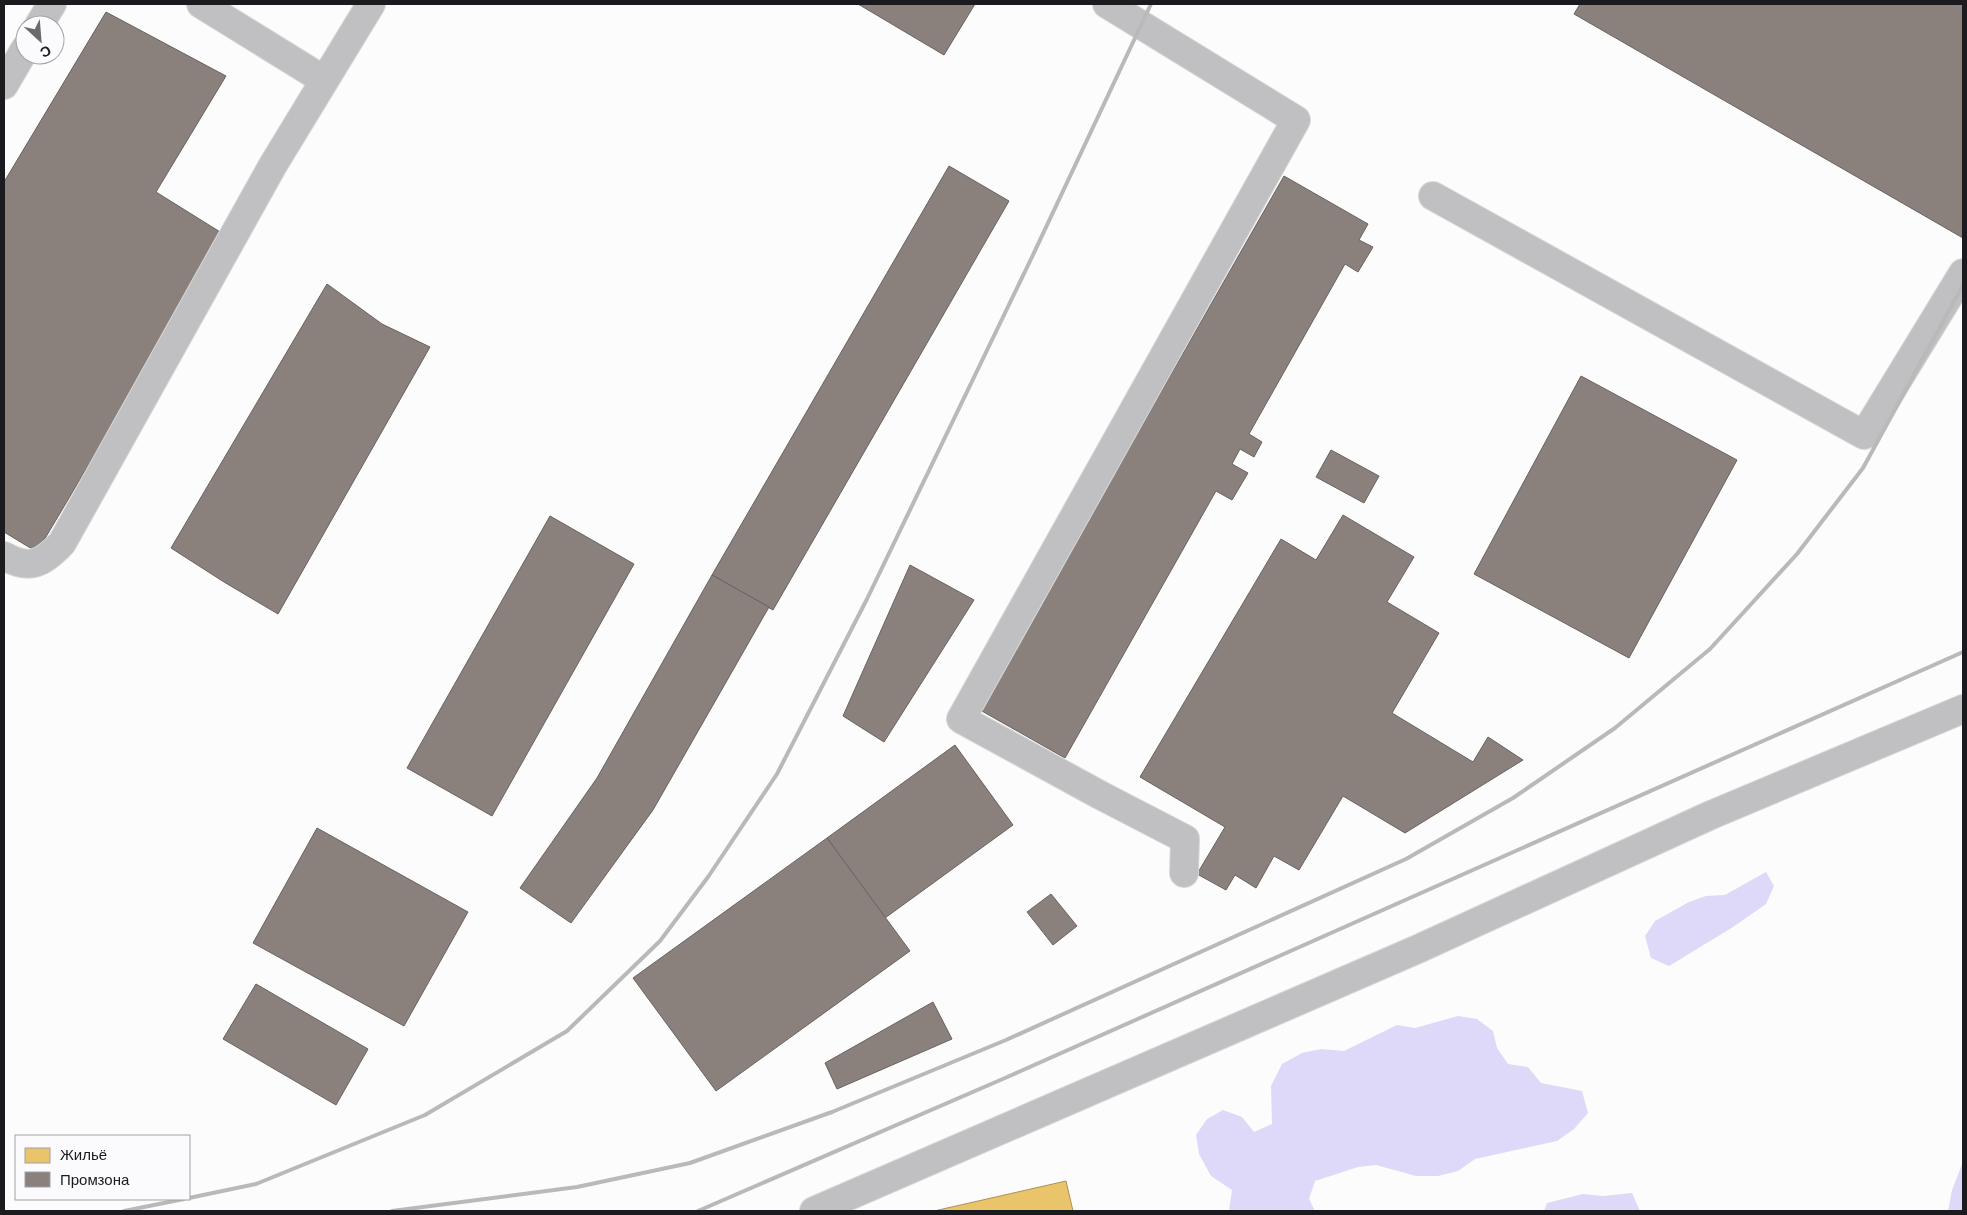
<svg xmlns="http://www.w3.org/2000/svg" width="1967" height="1215" font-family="'DM Sans',sans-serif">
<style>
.forest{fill:#ded8f9}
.homes{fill:#e9c46a;stroke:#ab9154}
.industry{fill:#8a817c;stroke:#696260}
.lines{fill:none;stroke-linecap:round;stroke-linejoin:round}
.minor-casing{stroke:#d8d8d9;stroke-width:30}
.minor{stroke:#c0c0c2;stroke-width:28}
.rail{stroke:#b9b9ba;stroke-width:4}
</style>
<rect width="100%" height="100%" fill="#fcfcfd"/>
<g class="forest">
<polygon points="1766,872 1774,886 1766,904 1733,927 1669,966 1651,958 1645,936 1655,921 1689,902 1706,896 1725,895"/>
<polygon points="1458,1016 1477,1019 1493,1031 1497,1048 1508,1064 1528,1067 1541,1083 1582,1091 1588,1113 1574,1129 1557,1141 1475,1159 1458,1171 1438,1176 1416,1176 1376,1165 1358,1167 1315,1181 1309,1199 1315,1211 1229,1211 1232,1190 1211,1176 1199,1154 1196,1135 1207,1119 1223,1110 1242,1117 1254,1132 1272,1124 1271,1086 1282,1064 1302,1053 1321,1049 1344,1051 1397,1025 1415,1028"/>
<polygon points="1963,1162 1963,1211 1948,1211 1952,1190"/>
<polygon points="1632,1193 1640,1211 1544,1211 1547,1203 1583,1194 1603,1196"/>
</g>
<polygon class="homes" points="1066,1181 1073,1211 934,1211"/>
<g class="industry">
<polygon points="858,4 975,4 944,55"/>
<polygon points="1580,4 1963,4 1963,238 1574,14"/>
<polygon points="106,12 226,76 156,192 225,235 37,552 4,532 4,182"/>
<polygon points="949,166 1009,201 773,610 712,575"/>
<polygon points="1284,176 1368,224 1359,240 1373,247 1358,272 1345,264 1249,434 1262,442 1254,457 1240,449 1232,464 1248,473 1232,500 1216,491 1065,758 980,710"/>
<polygon points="327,284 382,324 430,347 278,614 224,582 171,548"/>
<polygon points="1581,376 1737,460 1629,658 1474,574"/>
<polygon points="1331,450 1379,476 1364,503 1316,477"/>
<polygon points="1343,515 1414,557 1387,602 1439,633 1392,713 1473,762 1488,737 1523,760 1405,833 1343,796 1299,870 1274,856 1256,888 1235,875 1226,890 1197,874 1225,827 1140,777 1281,539 1316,560"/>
<polygon points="550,516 634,564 492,816 407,768"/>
<polygon points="910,565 974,600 884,742 843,716"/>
<polygon points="712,575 769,607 653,810 571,923 520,888 597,778"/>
<polygon points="955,745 1013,825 885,918 827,838"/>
<polygon points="317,828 468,912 404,1026 253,943"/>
<polygon points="827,838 910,951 716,1091 633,978"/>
<polygon points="1051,894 1077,926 1053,945 1027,912"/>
<polygon points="256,984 368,1049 336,1105 223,1039"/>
<polygon points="933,1002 952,1039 837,1089 825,1063"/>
</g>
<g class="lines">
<defs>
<g id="minor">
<polyline points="201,4 324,80"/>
<polyline points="1107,4 1296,120 961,719 1100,795 1185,839 1184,873"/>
<polyline points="39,25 52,4"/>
<polyline points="4,85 25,49"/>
<polyline points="1433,196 1864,435 1963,273"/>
<path d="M 4,556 C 30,571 43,563 62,543 L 273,165 L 371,4"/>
<polyline points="814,1211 1418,949 1711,815 1963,709"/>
</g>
</defs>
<use href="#minor" class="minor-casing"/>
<use href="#minor" class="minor"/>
<g class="rail">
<polyline points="189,1198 256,1184 425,1115 567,1031 660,941 708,877 777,774 867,599 1032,257 1151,4"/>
<polyline points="124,1211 184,1199"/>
<polyline points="392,1211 577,1187 690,1163 832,1112 1006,1040 1406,859 1513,798 1615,728 1710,649 1797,554 1863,468 1963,285"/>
<polyline points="698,1211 1005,1078 1963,652"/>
</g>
</g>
<rect width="1967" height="1215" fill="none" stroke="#1b1a1f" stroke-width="10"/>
<rect x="15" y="1135" width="175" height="65" fill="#fbfbfe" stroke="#a1a1a5"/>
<rect x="25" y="1148" width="25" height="15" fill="#e9c46a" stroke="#a1a1a5"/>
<text x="60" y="1160" font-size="15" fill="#1b1a1f">Жильё</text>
<rect x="25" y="1172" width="25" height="15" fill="#8a817c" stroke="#a1a1a5"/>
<text x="60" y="1185" font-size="15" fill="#1b1a1f">Промзона</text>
<g transform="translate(40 40) rotate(154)"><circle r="24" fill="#fbfbfe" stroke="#a1a1a5"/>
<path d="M0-4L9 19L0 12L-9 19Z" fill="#6a696d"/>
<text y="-8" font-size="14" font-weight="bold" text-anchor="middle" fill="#1b1a1f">С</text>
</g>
</svg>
